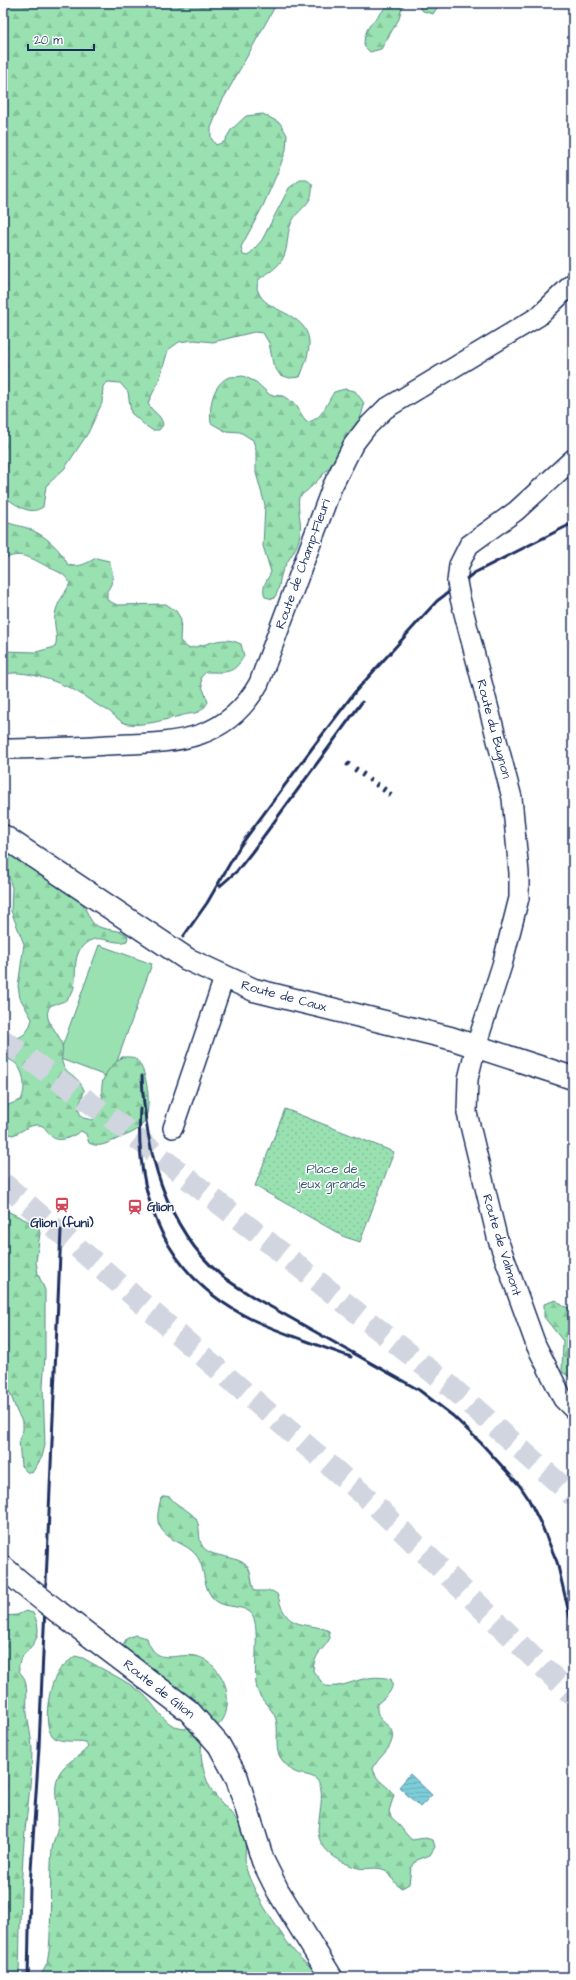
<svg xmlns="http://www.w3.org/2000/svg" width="576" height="1980" font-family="'Architects Daughter',sans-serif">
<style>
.grass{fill:#99e1b0;stroke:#5a8887}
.forest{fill:url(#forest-firs);stroke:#5a8887}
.park{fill:url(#park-dots);stroke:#5a8887}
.water{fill:url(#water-rules);stroke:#568ea8}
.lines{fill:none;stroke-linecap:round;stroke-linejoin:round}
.highway-tunnel{stroke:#d1d5df;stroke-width:22;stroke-dasharray:22 11;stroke-linecap:butt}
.street-casing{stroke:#1b2f5e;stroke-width:22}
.secondary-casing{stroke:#1b2f5e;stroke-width:25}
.street{stroke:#fff;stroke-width:19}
.secondary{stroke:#fff;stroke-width:22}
.rail{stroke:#1b2f5e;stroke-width:3}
.street-bridge-casing{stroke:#1b2f5e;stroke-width:22;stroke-linecap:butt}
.secondary-bridge-casing{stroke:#1b2f5e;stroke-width:25;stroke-linecap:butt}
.street-bridge{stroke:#fff;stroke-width:19}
.secondary-bridge{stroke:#fff;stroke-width:22}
.labels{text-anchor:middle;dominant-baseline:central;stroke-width:3;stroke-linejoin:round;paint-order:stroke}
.street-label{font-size:13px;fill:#1b2f5e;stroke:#fff}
.park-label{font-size:13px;fill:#3a5c72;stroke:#fff}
.poi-label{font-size:13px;font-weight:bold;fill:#1b2f5e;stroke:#fff;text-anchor:start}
</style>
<defs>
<pattern id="forest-firs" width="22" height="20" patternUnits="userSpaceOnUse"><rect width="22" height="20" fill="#99e1b0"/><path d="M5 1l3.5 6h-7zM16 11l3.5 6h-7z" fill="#83c19a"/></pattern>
<pattern id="park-dots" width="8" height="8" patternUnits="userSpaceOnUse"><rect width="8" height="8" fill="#99e1b0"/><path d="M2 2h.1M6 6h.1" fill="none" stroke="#83c19a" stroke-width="1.8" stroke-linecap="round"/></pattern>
<pattern id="water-rules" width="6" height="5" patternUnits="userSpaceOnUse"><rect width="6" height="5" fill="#7dcdd9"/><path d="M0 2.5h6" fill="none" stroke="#6bb0bd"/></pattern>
</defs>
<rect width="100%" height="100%" fill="#fff"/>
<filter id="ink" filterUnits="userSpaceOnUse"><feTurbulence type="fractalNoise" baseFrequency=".025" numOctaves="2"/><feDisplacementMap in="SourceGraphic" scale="8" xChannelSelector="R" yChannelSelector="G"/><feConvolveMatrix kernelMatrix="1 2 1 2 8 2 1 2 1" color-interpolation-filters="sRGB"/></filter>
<g filter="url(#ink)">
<polygon class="grass" points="99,945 152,964 111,1078 58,1058"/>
<g class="forest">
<path d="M 3,3 L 277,3 L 221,103 L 211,128 L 211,138 L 216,145 L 224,142 L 231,130 L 246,116 L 263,114 L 280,123 L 287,135 L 286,150 L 279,169 L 263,206 L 241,247 L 243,255 L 248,256 L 262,240 L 289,188 L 300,180 L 307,180 L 312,184 C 314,203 303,205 294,218 C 285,231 290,247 282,260 C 276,269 268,273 259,279 C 258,283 256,288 258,291 C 265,313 306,311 309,341 C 310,352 304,367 300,377 L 290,378 L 280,375 L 273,364 L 269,343 L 263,333 L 254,332 L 213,342 L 194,340 L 179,342 L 168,350 L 160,378 L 148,403 C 152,413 161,413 163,425 L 159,430 L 152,430 L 146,426 L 131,413 L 128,392 L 120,383 L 108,382 L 103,386 L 102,403 L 88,433 L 65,468 L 46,486 L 43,507 C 31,515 21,508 9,500 L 3,502 Z"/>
<path d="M 388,3 L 405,3 L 401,10 L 399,19 L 381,49 L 370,52 L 364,46 C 364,22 378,21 388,3 Z"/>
<polygon points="416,3 440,3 433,14 423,11"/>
<path d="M 243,376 L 256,382 L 270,395 L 283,396 L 296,405 L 306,422 C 322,421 326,404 334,392 L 345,389 L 355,391 L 364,403 C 362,431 322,481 299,497 C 297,510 302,521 300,534 C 299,547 288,559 283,570 C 278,581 281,591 273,599 L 265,597 C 261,586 267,581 271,572 L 263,546 L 265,505 L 256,473 L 256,450 L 253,440 L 240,432 L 225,431 L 211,423 C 209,408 212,386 227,378 C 231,376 238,377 243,376 Z"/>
<path d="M 3,520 C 11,525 18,525 27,528 C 45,535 60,548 68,565 C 80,568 87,563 96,558 L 109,561 C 113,572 115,581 107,591 L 107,600 L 117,605 L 166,604 L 176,611 L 181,619 L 180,641 L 188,648 C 209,646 220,634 241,644 L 244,656 C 233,675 227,672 206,672 L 201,677 L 202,686 L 208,702 C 200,716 193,712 180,716 C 163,720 145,726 128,724 C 118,722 114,713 105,709 C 94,704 85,696 74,690 C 56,681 22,668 3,675 L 3,651 L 36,652 L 55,647 C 59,636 53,626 55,615 C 57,601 65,595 70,583 C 65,574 59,572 50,568 C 34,560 21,549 3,560 Z"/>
<path d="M 9,853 C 28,861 43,874 60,886 C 67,890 75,895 80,900 C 86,907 88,918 94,924 C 104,932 122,928 128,936 L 127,941 C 115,946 102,934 89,941 C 65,955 84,985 67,999 C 64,1003 55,1003 50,1006 C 41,1021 59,1030 62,1045 C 64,1052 59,1059 64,1067 C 70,1076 78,1076 84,1090 C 83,1103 73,1105 83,1118 L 93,1120 C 109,1103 100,1102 102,1085 C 103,1073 114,1064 122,1057 C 128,1057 133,1056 137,1060 C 148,1072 153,1112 142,1125 C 136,1133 123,1136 115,1140 C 105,1144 99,1148 89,1143 L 86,1134 L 81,1131 C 73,1136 59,1145 50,1135 C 46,1131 46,1126 39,1125 C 29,1124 22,1132 13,1135 L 6,1133 L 3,1130 L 3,1107 L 21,1100 C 26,1089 25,1072 15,1063 C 12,1060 7,1059 3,1057 L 3,1032 L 15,1039 C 26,1035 29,1030 32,1019 L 20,998 L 18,986 L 24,944 L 11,911 L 12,888 L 8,874 L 3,872 L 3,855 Z"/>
<polygon points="3,1209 38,1226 40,1233 36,1262 38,1274 45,1290 45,1356 43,1386 45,1445 42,1457 32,1473 27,1472 21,1466 19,1440 23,1430 23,1423 17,1412 3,1374"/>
<polygon points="556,1300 563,1306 569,1308 573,1305 573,1379 562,1372 563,1341 544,1317 544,1304"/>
<path d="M 165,1496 L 170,1497 C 177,1507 189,1509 196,1519 C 202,1528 196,1543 206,1550 C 214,1557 237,1556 246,1565 C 253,1572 250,1583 255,1591 L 272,1591 L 277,1594 C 280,1600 280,1607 284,1612 C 294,1629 313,1623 329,1631 L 330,1638 C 323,1651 314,1653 313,1671 L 325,1686 C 350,1689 361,1672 391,1679 C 396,1690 385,1697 377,1704 C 375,1726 396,1722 392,1740 C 389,1752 377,1758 373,1769 C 378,1784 386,1783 394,1795 L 389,1811 L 391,1817 C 400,1824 403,1832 412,1840 L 425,1838 L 433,1840 L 435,1847 L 430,1855 L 417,1860 L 411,1868 L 409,1884 L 402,1888 C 392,1884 392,1873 385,1870 C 376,1866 366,1870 358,1868 C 341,1863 319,1851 318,1831 C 318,1818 325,1794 319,1783 C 315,1773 300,1776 293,1771 C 289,1768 281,1760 279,1755 C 275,1747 279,1730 276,1719 C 272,1707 260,1701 257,1689 C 252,1673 262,1621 250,1612 C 241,1605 225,1608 216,1601 C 201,1589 207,1569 196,1555 C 187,1543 166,1541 159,1525 C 156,1517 159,1507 161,1498 Z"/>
<path d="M 26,1611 L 33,1613 C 51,1646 15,1650 19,1670 C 20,1674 24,1676 25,1680 C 28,1691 26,1703 27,1713 C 28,1725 32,1737 32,1750 C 32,1785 25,1820 23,1856 C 20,1896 20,1937 19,1977 L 3,1977 L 3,1616 L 17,1615 Z"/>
<path d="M 135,1635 L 147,1638 C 148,1642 150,1646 152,1649 C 168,1671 197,1635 222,1678 C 228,1688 230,1710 222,1721 C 217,1728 207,1731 203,1740 C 199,1750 202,1765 205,1775 C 212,1800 230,1806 242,1829 C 249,1842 243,1854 246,1868 C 251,1886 266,1911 277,1927 C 285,1939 295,1955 307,1964 C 313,1969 316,1969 318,1977 L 40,1977 L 47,1964 L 49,1951 C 52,1917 49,1883 52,1849 C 53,1841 57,1834 58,1825 C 60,1808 51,1791 59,1774 C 66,1761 79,1758 88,1747 L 85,1742 C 76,1740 63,1743 55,1738 C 41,1730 49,1687 56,1676 C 60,1667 68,1662 75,1656 L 83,1658 C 101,1669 130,1682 144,1695 C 157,1707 166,1729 186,1729 L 189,1723 L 125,1655 L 123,1646 L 126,1639 Z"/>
</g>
<polygon class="park" points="285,1109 394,1152 360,1242 345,1237 255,1186"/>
<polygon class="water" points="410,1774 432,1795 420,1807 399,1787"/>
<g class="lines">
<g class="highway-tunnel">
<polyline points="3,1040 115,1121 450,1386 573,1496"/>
<polyline points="3,1183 373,1503 573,1696"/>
</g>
<defs>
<g id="street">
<polyline points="457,582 459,565 469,545 516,511 573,459"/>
<polyline points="460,598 512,798 519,873 519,898 502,965 476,1046 468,1079 467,1113 497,1237 536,1345 563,1399 573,1409"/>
<path d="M 3,749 C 38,749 72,747 107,745 C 169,742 224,746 259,683 L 332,487 L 353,445 L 366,428 L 385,409 L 539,316 L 573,283"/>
<polyline points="173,1128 224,978"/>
</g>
<g id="secondary">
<polyline points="3,836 187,959 254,990 450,1038 573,1078"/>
<polyline points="3,1567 20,1582"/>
<polyline points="57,1611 189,1711 219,1745 237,1778 263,1861 278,1891 331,1977"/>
</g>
</defs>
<use href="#street" class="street-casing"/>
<use href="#secondary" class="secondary-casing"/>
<use href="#street" class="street"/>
<use href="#secondary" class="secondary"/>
<g class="rail">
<polyline points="347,765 349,763"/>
<polyline points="355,771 357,768"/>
<polyline points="362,776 364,773"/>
<polyline points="369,781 371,779"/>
<polyline points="376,786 378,783"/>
<polyline points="383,791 385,788"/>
<polyline points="389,796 391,793"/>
<polyline points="220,886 237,871 252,852 362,702"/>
<polyline points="183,937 207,903 240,846 313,747 355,692 425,614 437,601 474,573 573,523"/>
<path d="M 142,1076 C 145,1148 164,1227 222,1276 C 232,1284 244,1291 255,1298 L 419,1390 L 453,1416 L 481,1443 L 520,1486 L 528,1498 L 541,1524 L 557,1562 L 573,1630"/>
<path d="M 140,1109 C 135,1200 166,1277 251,1319 C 283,1334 318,1345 351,1357"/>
<polyline points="28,1977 30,1886 39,1747 61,1230"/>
</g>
<defs>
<polyline id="street-bridge" points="457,582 460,598"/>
<polyline id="secondary-bridge" points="20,1582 57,1611"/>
</defs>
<use href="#street-bridge" class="street-bridge-casing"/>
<use href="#secondary-bridge" class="secondary-bridge-casing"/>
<use href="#street-bridge" class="street-bridge"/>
<use href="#secondary-bridge" class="secondary-bridge"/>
</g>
</g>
<defs>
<symbol id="station-bare" viewBox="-9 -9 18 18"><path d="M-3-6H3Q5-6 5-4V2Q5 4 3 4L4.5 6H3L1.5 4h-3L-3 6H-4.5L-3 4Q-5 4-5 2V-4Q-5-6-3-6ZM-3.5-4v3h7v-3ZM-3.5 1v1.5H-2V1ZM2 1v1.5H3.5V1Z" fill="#d1495b" stroke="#fff" stroke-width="2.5" paint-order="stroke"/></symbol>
</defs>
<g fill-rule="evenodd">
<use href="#station-bare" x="51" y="1194" width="22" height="22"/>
<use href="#station-bare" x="124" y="1196" width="22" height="22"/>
</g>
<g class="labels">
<g class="street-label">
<text transform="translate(303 564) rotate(-70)">Route de Champ-Fleuri</text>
<text transform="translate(494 729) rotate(75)">Route du Bugnon</text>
<text transform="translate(284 996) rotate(15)">Route de Caux</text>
<text transform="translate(502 1245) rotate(73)">Route de Valmont</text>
<text transform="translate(159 1689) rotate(38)">Route de Glion</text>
</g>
<g class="park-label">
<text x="332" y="1169">Place de<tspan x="332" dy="15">jeux grands</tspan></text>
</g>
<g class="poi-label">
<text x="147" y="1207">Glion</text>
<text x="62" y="1223" text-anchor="middle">Glion (funi)</text>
</g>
</g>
<rect width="576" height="1980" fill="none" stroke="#fff" stroke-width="16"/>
<rect x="8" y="8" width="560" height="1964" fill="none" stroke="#1b2f5e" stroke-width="1.5" filter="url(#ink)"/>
<path d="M28 44v6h66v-6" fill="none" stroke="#1b2f5e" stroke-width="2"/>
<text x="34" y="44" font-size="12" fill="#1b2f5e" stroke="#ffffff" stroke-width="3" paint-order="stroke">20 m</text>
</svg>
